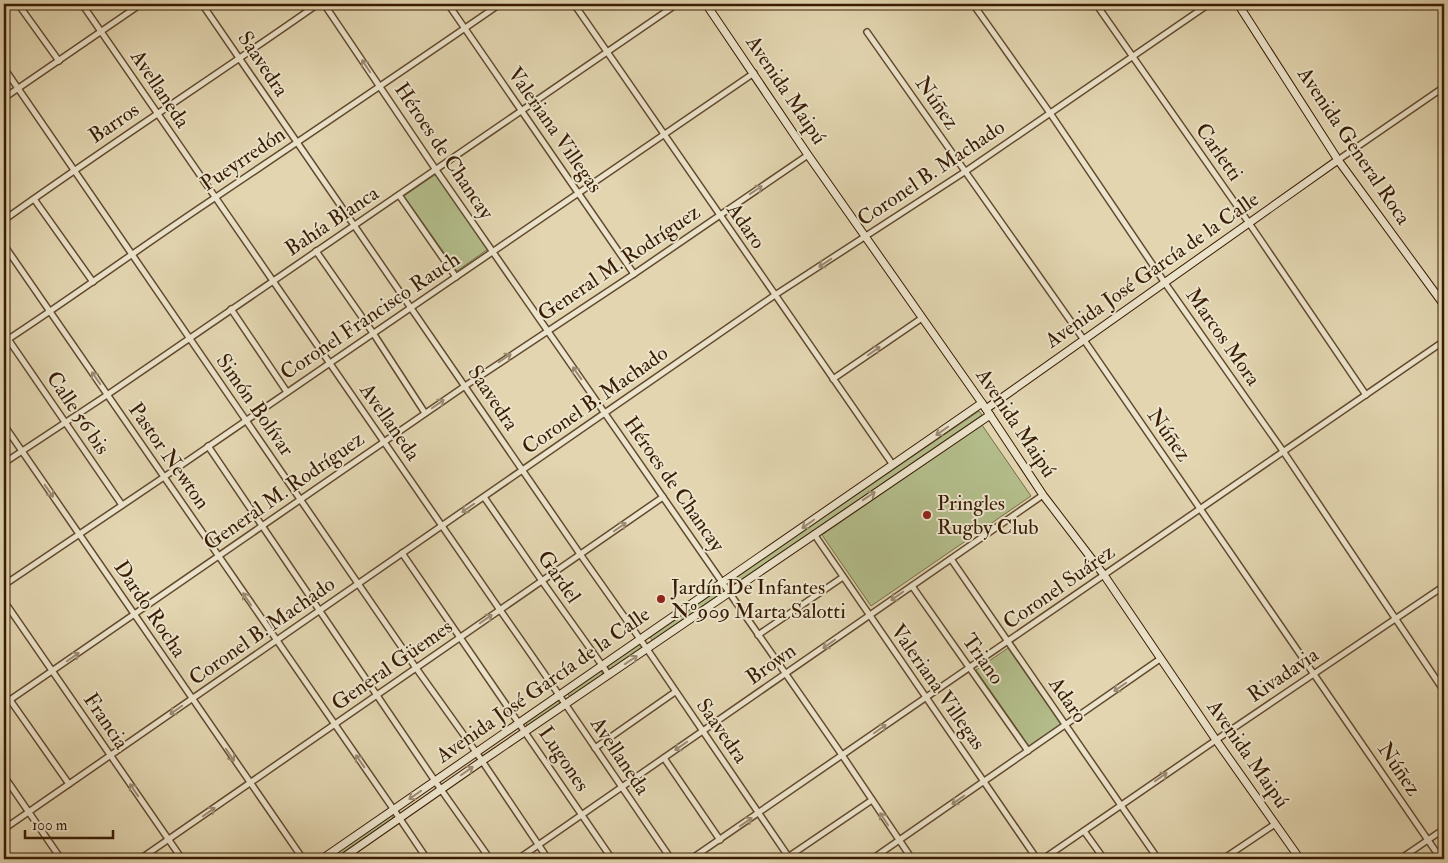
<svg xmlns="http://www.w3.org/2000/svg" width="1448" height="863" font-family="'IM FELL Double Pica',serif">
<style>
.green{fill:#b3bd8b;stroke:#766c47}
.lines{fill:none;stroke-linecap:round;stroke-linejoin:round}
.street-casing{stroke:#624a2e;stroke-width:8}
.secondary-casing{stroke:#381c03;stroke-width:9}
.street{stroke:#ece4cc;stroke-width:5}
.secondary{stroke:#ece4cc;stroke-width:7}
.oneway{stroke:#9b8a72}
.poi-dot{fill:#8f2418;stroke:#ece4cc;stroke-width:2}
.labels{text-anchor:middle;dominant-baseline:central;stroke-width:4;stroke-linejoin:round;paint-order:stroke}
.street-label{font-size:21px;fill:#381c03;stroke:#ece4cc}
.poi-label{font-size:21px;fill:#381c03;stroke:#ece4cc;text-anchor:start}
</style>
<rect width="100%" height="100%" fill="#e2d5b0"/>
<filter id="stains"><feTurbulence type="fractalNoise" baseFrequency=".004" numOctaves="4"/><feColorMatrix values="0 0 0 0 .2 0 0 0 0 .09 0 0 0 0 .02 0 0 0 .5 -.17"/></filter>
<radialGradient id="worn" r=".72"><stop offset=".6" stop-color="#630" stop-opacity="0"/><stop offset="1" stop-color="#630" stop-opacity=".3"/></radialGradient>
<g class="green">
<polygon points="436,174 488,249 457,271 404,196"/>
<polygon points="979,411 982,415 735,584 732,580"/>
<polygon points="982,425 1031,496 871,606 822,535"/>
<polygon points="722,587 725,591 653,641 650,637"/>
<polygon points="640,643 643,648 610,670 607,666"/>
<polygon points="1008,648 1061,724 1029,746 976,670"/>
<polygon points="600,670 603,674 570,697 567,693"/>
<polygon points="558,700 561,704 528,727 525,722"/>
<polygon points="391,815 394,819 336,859 326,859"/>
</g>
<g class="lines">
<defs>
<g id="street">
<polyline points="18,4 59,61"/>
<path d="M 82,4 L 500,610 C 558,692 614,776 671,859"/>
<polyline points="202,4 580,554 647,649 790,859"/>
<polyline points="324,4 436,170 842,755 912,859"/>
<polyline points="448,4 634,274"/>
<polyline points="574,4 893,465"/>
<polyline points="973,4 1050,113 1165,283 1283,451 1444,691"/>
<polyline points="1096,4 1249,223 1366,395"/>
<polyline points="867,32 1084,340 1441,859"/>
<polyline points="4,68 416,668 476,752 548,859"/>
<polyline points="4,98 141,4"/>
<polyline points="1338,160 1444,87"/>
<polyline points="399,195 456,277"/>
<polyline points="34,199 93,282"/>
<path d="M 4,220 C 107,146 214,77 318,4"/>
<polyline points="4,245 394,810 427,859"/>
<polyline points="316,251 373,333 425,413"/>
<polyline points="231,309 287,392"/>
<polyline points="8,339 122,505"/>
<path d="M 4,342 C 76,295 145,244 216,197 C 311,133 406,69 500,4"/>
<polyline points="833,379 922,318"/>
<polyline points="4,425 303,859"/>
<polyline points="208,446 435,781 490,859"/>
<polyline points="4,463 107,395 677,4"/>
<polyline points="484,497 542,581 609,675"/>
<polyline points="814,534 1037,859"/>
<polyline points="402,553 612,859"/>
<polyline points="951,559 1158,859"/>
<polyline points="4,585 164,477 330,363 754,73"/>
<polyline points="912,586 1028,751"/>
<polyline points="4,601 182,859"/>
<polyline points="758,635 843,577"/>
<polyline points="10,700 69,784"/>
<polyline points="4,704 465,386 634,274 808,155"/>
<polyline points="595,748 675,692"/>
<polyline points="664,758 720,840"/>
<polyline points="4,776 61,859"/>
<polyline points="4,829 775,295 966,171 1209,4"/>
<polyline points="1084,831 1104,859"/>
<polyline points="788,857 872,800"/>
<polyline points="140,859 663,497"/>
<polyline points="518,859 1043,495"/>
<polyline points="691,859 1444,341"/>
<polyline points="872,859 1160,659"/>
<polyline points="1043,859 1216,740 1444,586"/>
<polyline points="1223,859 1275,824"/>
<polyline points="1400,859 1444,829"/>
</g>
<g id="secondary">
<polyline points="706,4 808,155 982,403 1043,495 1104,575 1216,740 1300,859"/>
<polyline points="1238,4 1338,160 1444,305"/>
<polyline points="986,409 1338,160"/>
<polyline points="322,859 982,403"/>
<polyline points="341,859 482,761 990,415"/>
</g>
</defs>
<use href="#street" class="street-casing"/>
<use href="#secondary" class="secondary-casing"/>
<use href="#street" class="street"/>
<use href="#secondary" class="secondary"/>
</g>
<defs><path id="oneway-shaft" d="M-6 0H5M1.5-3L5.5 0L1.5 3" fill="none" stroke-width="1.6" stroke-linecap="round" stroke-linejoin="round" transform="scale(1.25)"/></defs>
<g class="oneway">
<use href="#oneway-shaft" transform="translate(366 66) rotate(-124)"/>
<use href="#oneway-shaft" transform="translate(756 190) rotate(-34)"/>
<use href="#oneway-shaft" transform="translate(825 263) rotate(147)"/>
<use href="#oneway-shaft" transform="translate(874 351) rotate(-35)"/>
<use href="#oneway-shaft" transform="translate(505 358) rotate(-34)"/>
<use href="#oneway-shaft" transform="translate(577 373) rotate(-125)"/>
<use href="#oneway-shaft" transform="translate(96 378) rotate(-125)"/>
<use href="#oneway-shaft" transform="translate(438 404) rotate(-35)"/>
<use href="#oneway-shaft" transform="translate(942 431) rotate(145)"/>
<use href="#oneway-shaft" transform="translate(49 491) rotate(55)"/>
<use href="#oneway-shaft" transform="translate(869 496) rotate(-34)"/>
<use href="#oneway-shaft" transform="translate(468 508) rotate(145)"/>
<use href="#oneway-shaft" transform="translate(808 524) rotate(145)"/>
<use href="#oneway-shaft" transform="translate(620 527) rotate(-35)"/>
<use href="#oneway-shaft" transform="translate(897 596) rotate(145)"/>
<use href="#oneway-shaft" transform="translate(247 599) rotate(-124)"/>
<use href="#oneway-shaft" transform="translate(486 619) rotate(-35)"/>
<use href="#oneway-shaft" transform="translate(829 644) rotate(145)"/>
<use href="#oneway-shaft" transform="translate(73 657) rotate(-35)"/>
<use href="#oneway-shaft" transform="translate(631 660) rotate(-34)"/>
<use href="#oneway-shaft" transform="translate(1120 687) rotate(145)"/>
<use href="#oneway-shaft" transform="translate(176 710) rotate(145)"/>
<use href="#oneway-shaft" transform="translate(880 729) rotate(-35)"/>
<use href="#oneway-shaft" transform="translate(681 746) rotate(145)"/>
<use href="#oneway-shaft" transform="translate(230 755) rotate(56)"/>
<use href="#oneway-shaft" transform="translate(360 761) rotate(-125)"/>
<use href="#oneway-shaft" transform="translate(467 771) rotate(-35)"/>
<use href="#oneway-shaft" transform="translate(1161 777) rotate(-35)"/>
<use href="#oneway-shaft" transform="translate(134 790) rotate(-124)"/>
<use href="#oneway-shaft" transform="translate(415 795) rotate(145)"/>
<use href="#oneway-shaft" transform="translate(958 800) rotate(145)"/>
<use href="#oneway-shaft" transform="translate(209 812) rotate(-35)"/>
<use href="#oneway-shaft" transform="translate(884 819) rotate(-123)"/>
<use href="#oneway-shaft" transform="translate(746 822) rotate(-35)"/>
</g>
<g class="poi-dot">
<circle cx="927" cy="515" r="5"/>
<circle cx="661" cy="599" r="5"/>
</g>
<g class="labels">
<g class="street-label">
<text transform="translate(263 64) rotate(56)">Saavedra</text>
<text transform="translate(160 89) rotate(56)">Avellaneda</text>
<text transform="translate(786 90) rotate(56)">Avenida Maipú</text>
<text transform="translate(937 103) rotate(55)">Núñez</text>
<text transform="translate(114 123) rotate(-34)">Barros</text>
<text transform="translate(555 130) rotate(55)">Valeriana Villegas</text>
<text transform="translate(1354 146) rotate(56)">Avenida General Roca</text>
<text transform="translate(444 151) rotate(56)">Héroes de Chancay</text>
<text transform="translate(1219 152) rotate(55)">Carletti</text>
<text transform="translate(243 159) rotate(-34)">Pueyrredón</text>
<text transform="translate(931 173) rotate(-34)">Coronel B. Machado</text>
<text transform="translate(332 221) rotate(-34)">Bahía Blanca</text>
<text transform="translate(746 226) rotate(55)">Adaro</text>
<text transform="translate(619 263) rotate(-34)">General M. Rodríguez</text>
<text transform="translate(1152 270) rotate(-35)">Avenida José García de la Calle</text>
<text transform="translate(370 316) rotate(-34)">Coronel Francisco Rauch</text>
<text transform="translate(1223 337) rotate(55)">Marcos Mora</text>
<text transform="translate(493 398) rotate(56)">Saavedra</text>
<text transform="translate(595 400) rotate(-35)">Coronel B. Machado</text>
<text transform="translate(255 405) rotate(55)">Simón Bolívar</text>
<text transform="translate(78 413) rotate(56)">Calle 56 bis</text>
<text transform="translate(390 422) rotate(55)">Avellaneda</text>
<text transform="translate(1016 423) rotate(56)">Avenida Maipú</text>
<text transform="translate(1169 435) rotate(55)">Núñez</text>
<text transform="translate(169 456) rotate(55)">Pastor Newton</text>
<text transform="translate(674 484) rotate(55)">Héroes de Chancay</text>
<text transform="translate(284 491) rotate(-35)">General M. Rodríguez</text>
<text transform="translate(559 577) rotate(55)">Gardel</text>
<text transform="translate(1059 587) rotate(-35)">Coronel Suárez</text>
<text transform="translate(150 609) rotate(56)">Dardo Rocha</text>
<text transform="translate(262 631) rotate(-35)">Coronel B. Machado</text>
<text transform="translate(983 659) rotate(55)">Triano</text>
<text transform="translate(771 664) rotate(-35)">Brown</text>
<text transform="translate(392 665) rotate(-35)">General Güemes</text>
<text transform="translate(1283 675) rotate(-34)">Rivadavia</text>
<text transform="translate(543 685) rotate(-35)">Avenida José García de la Calle</text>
<text transform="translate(938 687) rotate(55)">Valeriana Villegas</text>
<text transform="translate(1068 700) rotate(55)">Adaro</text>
<text transform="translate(106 721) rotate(56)">Francia</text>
<text transform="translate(722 731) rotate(55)">Saavedra</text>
<text transform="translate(1248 754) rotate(55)">Avenida Maipú</text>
<text transform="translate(620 756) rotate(56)">Avellaneda</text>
<text transform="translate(564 759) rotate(56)">Lugones</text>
<text transform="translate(1399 769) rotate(56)">Núñez</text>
</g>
<g class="poi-label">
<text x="937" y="503">Pringles<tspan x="937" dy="24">Rugby Club</tspan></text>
<text x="671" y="587">Jardín De Infantes<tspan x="671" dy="24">Nº909 Marta Salotti</tspan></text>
</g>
</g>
<rect width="1448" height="863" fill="none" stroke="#e2d5b0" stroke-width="20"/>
<rect x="5" y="5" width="1438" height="853" fill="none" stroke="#381c03" stroke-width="2.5"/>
<rect x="10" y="10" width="1428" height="843" fill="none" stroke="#381c03"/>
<path d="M25 830v8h88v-8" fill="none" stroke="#381c03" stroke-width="2.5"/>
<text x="32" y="830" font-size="15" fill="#381c03" stroke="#ece4cc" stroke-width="4" paint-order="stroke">100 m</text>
<rect width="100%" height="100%" filter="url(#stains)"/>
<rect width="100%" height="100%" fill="url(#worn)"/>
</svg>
